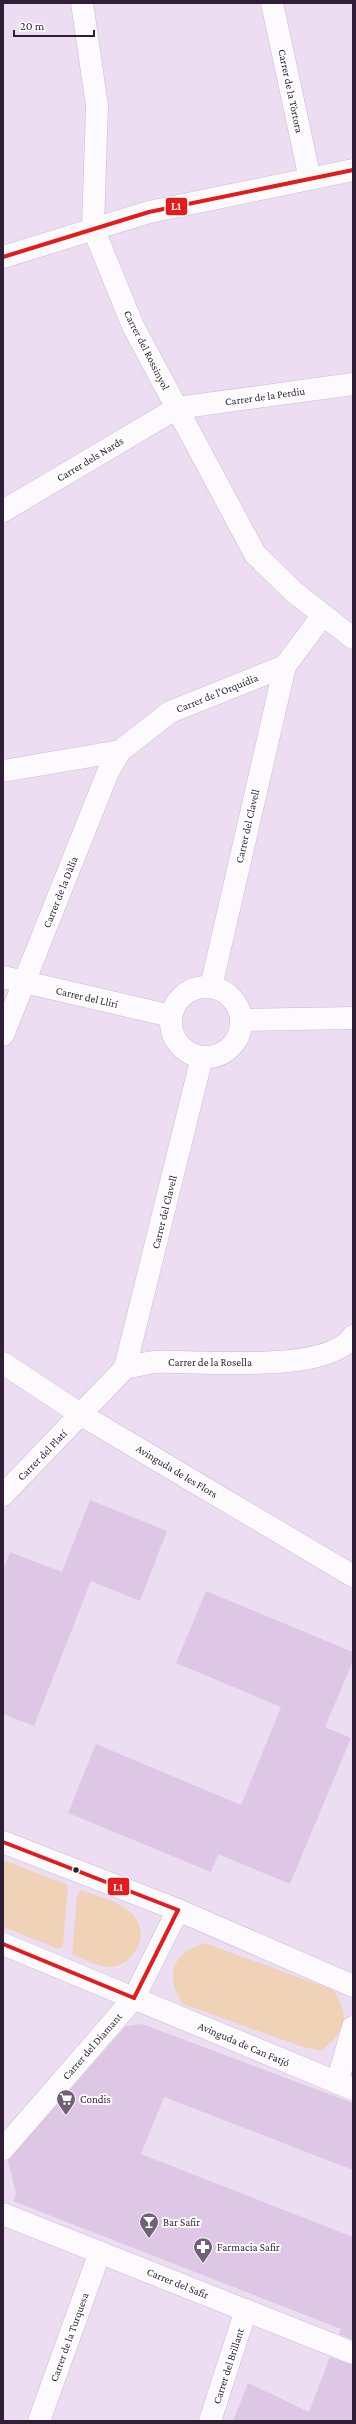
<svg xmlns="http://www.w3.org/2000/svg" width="356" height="2424" font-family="'Crimson Pro',serif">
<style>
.green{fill:#f0d2b7}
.building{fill:#ddc7e5}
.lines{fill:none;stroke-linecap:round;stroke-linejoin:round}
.minor-casing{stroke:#cabbd0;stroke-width:23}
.minor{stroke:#fcfafd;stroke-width:22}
.bus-1-casing{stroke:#fff;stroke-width:7}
.bus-1{stroke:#e31b1d;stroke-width:4}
.bus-dot{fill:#2f1e35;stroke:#fff;stroke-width:1.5}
.labels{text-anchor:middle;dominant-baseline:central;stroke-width:4;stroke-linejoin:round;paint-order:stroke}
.street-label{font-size:11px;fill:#2f1e35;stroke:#fff}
.poi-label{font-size:11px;fill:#2f1e35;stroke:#fff;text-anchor:start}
.line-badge{stroke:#fff;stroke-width:1.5}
.badge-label{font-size:11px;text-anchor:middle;font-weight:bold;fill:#fff}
</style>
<rect width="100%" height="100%" fill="#ecddf2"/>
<g class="green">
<polygon points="3,1860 68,1885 63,1946 59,1949 3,1927"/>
<path d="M 80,1890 C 97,1896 121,1901 133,1915 C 151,1934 134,1966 110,1967 C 97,1967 83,1959 72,1954 L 77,1897 Z"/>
<path d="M 205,1943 L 333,1990 C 352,2018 345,2032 321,2051 L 300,2046 L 183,2004 C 163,1976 173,1952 205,1943 Z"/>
</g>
<g class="building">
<polygon points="90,1500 167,1531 140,1601 91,1581 34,1726 3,1714 3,1571 10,1552 62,1572"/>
<polygon points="206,1591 353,1652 353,1661 325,1727 351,1738 290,1884 218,1854 211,1872 68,1813 96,1744 241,1805 281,1707 176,1663"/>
<polygon points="142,2024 353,2103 353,2170 164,2097 141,2154 353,2237 353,2340 339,2334 341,2329 13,2201 16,2194 8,2160 126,2026"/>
<polygon points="330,2357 353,2365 353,2421 233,2421 248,2383 309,2412"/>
</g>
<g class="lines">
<defs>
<g id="minor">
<polyline points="82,3 97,106 93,228 133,326 255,554 294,592 353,638"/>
<polyline points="272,3 310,179"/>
<polyline points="3,257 149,212 353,170"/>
<polyline points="3,511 177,408 353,384"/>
<polyline points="3,771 120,751 170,712 285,666 323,615"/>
<polyline points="3,977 171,1016"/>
<polyline points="211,987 285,666"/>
<circle cx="206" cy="1022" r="35"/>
<polyline points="241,1020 353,1018"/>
<polyline points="3,1035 108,772 120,751"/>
<polyline points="3,1363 80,1414 353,1576"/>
<polyline points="125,1368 202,1057"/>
<path d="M 3,1495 L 125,1368 C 135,1366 145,1363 155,1362 C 199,1360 327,1375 353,1336"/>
<polyline points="3,1842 178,1910 353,1986"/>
<polyline points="3,1944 353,2089"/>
<polyline points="337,2083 353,2027"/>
<polyline points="3,2149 134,1998 178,1910"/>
<polyline points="3,2214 353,2353"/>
<polyline points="39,2421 100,2252"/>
<polyline points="210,2421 246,2310"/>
</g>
</defs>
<use href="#minor" class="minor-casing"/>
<use href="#minor" class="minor"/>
<defs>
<g id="bus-1">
<polyline points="3,257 149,212 353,170"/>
<polyline points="3,1842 178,1910"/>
<polyline points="3,1944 134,1998"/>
<polyline points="134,1998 178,1910"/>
</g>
</defs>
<use href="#bus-1" class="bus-1-casing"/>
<use href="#bus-1" class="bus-1"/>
</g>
<defs>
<symbol id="supermarket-pin" viewBox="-11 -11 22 30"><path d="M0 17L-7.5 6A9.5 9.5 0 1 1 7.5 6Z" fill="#716177" stroke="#fff"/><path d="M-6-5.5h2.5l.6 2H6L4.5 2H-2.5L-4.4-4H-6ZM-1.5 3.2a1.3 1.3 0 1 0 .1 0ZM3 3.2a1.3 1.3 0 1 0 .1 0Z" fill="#fff"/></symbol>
<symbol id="bar-pin" viewBox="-11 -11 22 30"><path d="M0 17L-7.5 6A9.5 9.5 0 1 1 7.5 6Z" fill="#716177" stroke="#fff"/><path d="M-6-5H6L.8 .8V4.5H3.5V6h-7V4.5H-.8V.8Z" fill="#fff"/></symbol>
<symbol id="pharmacy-pin" viewBox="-11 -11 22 30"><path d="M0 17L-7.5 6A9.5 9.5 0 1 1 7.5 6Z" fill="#716177" stroke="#fff"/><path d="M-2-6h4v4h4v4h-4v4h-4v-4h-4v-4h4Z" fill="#fff"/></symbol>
</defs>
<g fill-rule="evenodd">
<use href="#supermarket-pin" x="55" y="2088" width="22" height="30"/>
<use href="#bar-pin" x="138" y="2211" width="22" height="30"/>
<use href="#pharmacy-pin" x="192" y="2236" width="22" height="30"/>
</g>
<circle class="bus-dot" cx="76" cy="1870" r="3.5"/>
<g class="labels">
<g class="street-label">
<text transform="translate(291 91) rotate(78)">Carrer de la Tòrtora</text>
<text transform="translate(147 350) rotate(63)">Carrer del Rossinyol</text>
<text transform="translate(265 396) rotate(-8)">Carrer de la Perdiu</text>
<text transform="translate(90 459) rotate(-31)">Carrer dels Nards</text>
<text transform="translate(217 693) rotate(-22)">Carrer de l'Orquídia</text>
<text transform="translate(247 826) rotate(-77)">Carrer del Clavell</text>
<text transform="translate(60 892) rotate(-68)">Carrer de la Dàlia</text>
<text transform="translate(87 997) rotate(13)">Carrer del Lliri</text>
<text transform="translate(164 1212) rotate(-76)">Carrer del Clavell</text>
<text x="210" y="1362">Carrer de la Rosella</text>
<text transform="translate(42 1455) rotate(-46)">Carrer del Platí</text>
<text transform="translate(177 1471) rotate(31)">Avinguda de les Flors</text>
<text transform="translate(244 2044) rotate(23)">Avinguda de Can Fatjó</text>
<text transform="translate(92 2046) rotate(-49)">Carrer del Diamant</text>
<text transform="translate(178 2283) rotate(22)">Carrer del Safir</text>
<text transform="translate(69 2337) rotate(-70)">Carrer de la Turquesa</text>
<text transform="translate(228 2366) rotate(-72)">Carrer del Brillant</text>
</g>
<g class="poi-label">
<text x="80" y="2099">Condis</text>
<text x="163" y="2222">Bar Safir</text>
<text x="217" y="2247">Farmacia Safir</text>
</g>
</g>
<g class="line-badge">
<rect x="165" y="197" width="23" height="19" rx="4" fill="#e31b1d"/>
<rect x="107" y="1877" width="23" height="19" rx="4" fill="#e31b1d"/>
</g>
<g class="badge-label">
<text x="176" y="210">L1</text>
<text x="118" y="1891">L1</text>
</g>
<rect width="356" height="2424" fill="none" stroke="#2f1e35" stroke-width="8"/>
<path d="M14 30v6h80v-6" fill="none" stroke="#2f1e35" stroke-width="2"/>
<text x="20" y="30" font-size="12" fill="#2f1e35" stroke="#ffffff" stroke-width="3" paint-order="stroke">20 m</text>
</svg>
